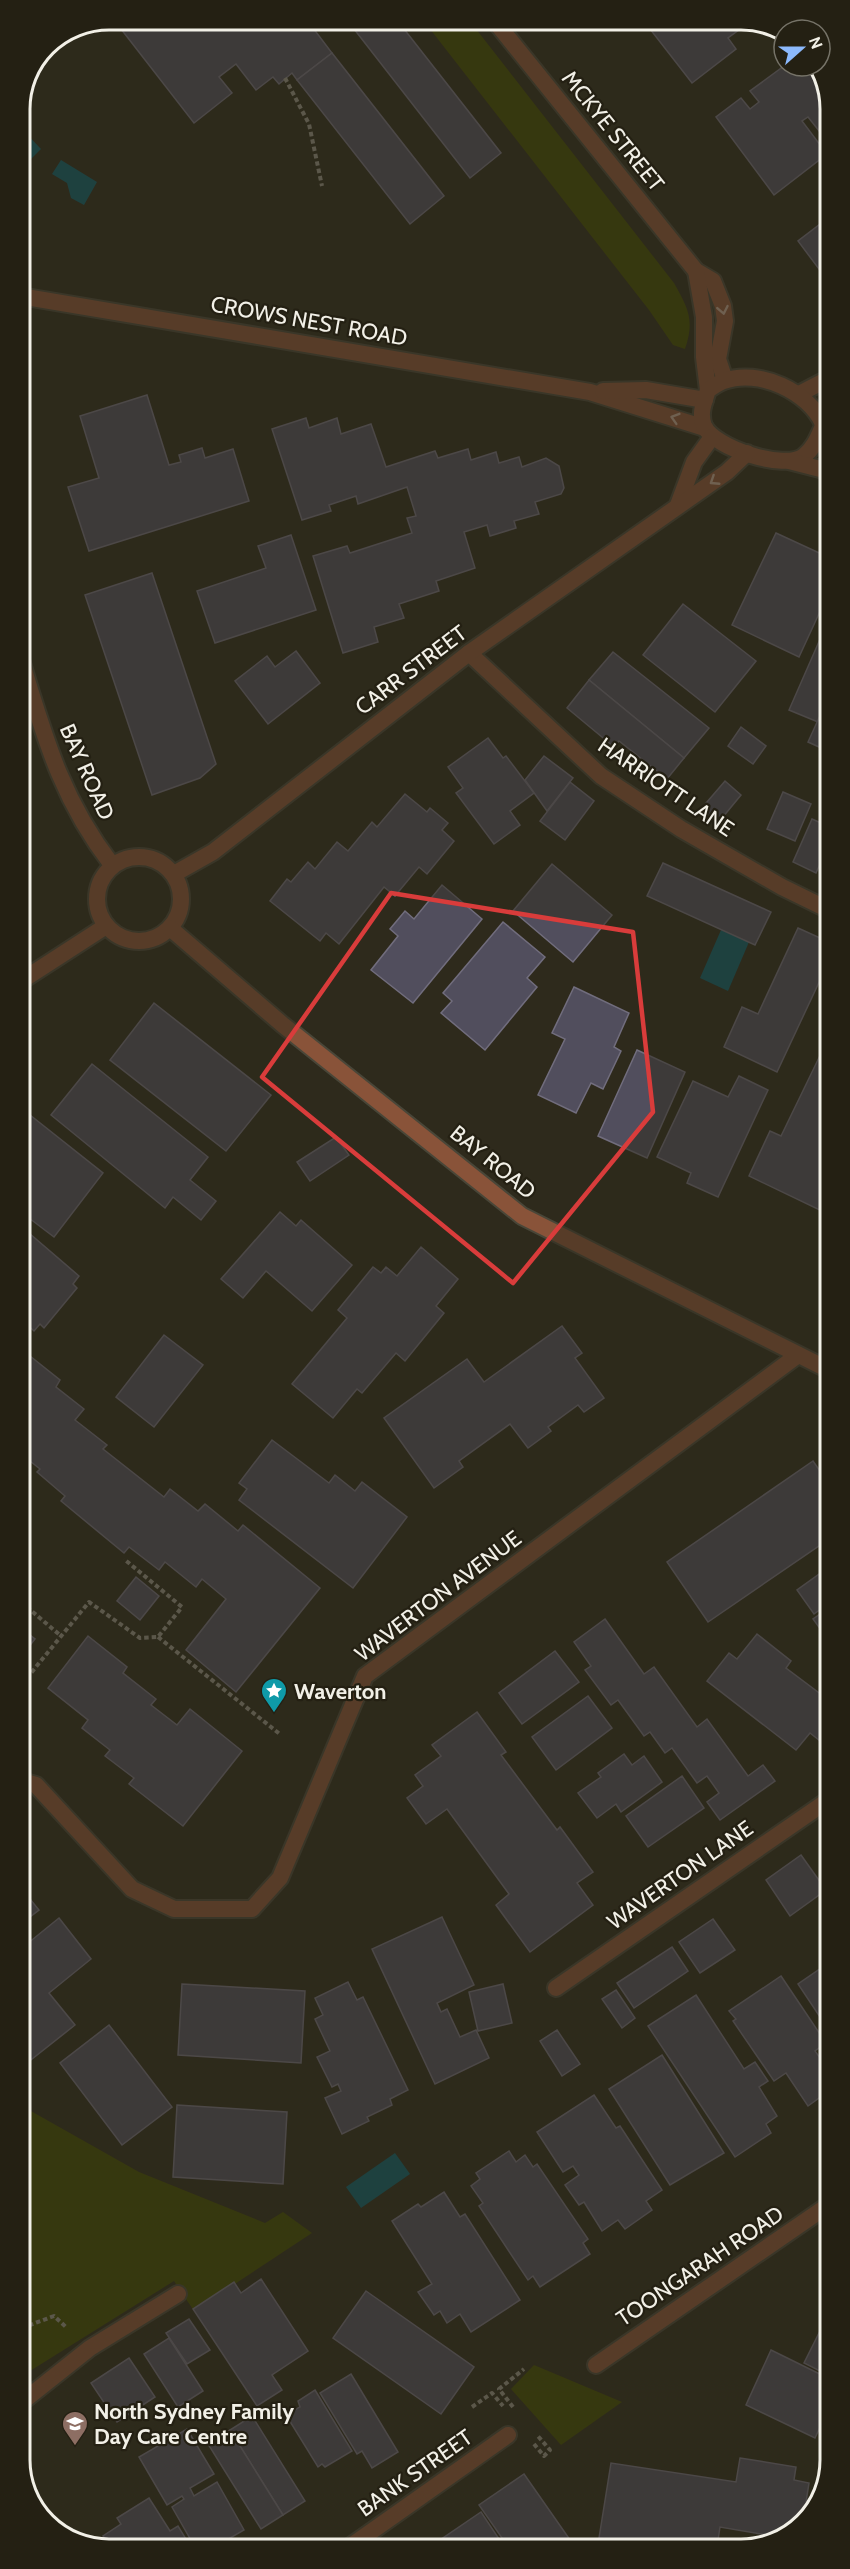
<svg xmlns="http://www.w3.org/2000/svg" width="850" height="2569" font-family="Cabin,sans-serif">
<style>
.green{fill:#424a00}
.water{fill:#0c5e6c}
.building{fill:#514e5d;stroke:#716d7d;stroke-width:1.5}
.lines{fill:none;stroke-linecap:round;stroke-linejoin:round}
.minor-casing{stroke:#494638;stroke-width:20}
.tertiary-casing{stroke:#494638;stroke-width:20}
.path{stroke:#928f83;stroke-width:4;stroke-dasharray:4.5 3;stroke-linecap:butt}
.minor{stroke:#895339;stroke-width:16}
.tertiary{stroke:#895339;stroke-width:16}
.oneway{stroke:#bea290}
.marked{fill:none;stroke:#d93c3b;stroke-width:4.5;stroke-linejoin:round}
.labels{text-anchor:middle;dominant-baseline:central;stroke-width:4.5;stroke-linejoin:round;paint-order:stroke}
.street-label{font-size:22px;fill:#f2f0e7;stroke:#242013}
.poi-label{font-size:22px;font-weight:bold;fill:#f2f0e7;stroke:#242013;text-anchor:start}
.rim{fill:none;stroke:#f2f0e7;stroke-width:3}
</style>
<rect width="100%" height="100%" fill="#2e2a1c"/>
<g class="green">
<path d="M 423,20 L 469,20 L 674,283 C 688,308 695,320 685,349 L 673,345 L 649,310 Z"/>
<polygon points="22,2106 139,2172 265,2223 283,2212 312,2233 194,2311 174,2281 22,2376"/>
<polygon points="534,2365 622,2402 561,2445 511,2389"/>
</g>
<g class="water">
<polygon points="20,127 41,149 20,170"/>
<polygon points="61,160 97,182 84,205 71,198 67,183 52,174"/>
<polygon points="721,930 749,942 728,991 700,978"/>
<polygon points="395,2153 410,2174 361,2208 346,2187"/>
</g>
<g class="building">
<polygon points="114,20 307,20 332,53 297,80 292,73 279,84 273,77 256,90 236,64 219,77 232,93 194,123"/>
<polygon points="347,20 397,20 501,153 470,178"/>
<polygon points="643,20 747,20 751,21 728,38 736,49 692,83"/>
<polygon points="332,53 444,196 410,224 297,80"/>
<polygon points="784,66 815,66 828,86 828,142 808,117 802,121 827,154 774,195 716,117 741,98 750,109 759,102 750,91"/>
<polygon points="828,218 828,281 798,241"/>
<polygon points="147,395 169,465 181,462 179,455 202,448 205,458 233,449 249,501 89,551 68,487 99,478 80,416"/>
<polygon points="306,418 309,428 337,418 341,434 371,424 386,467 435,451 438,458 468,449 471,460 496,452 499,463 519,457 522,467 546,458 559,466 564,488 561,494 535,502 539,514 514,521 516,528 490,536 487,525 464,532 475,568 436,581 439,591 399,604 404,618 374,627 378,642 343,653 313,556 347,546 350,553 412,533 407,518 416,516 407,487 358,504 356,496 329,505 331,511 302,520 272,429"/>
<polygon points="776,533 828,557 828,594 799,657 732,625"/>
<polygon points="291,535 316,610 215,643 197,591 266,568 258,546"/>
<polygon points="152,573 216,764 200,778 152,795 85,595"/>
<polygon points="683,604 756,661 715,712 643,655"/>
<polygon points="828,621 828,698 818,722 789,710"/>
<polygon points="296,651 320,683 268,724 235,681 267,656 275,667"/>
<polygon points="613,652 709,728 684,758 589,680"/>
<polygon points="589,680 684,758 667,779 619,741 614,747 567,708"/>
<polygon points="828,698 828,751 808,742"/>
<polygon points="741,727 766,746 753,764 728,746"/>
<polygon points="488,738 503,758 506,756 534,793 510,811 520,825 494,844 456,793 463,788 448,767"/>
<polygon points="544,756 573,778 547,811 525,780"/>
<polygon points="725,781 741,795 718,823 701,809"/>
<polygon points="570,782 594,801 565,840 540,821"/>
<polygon points="783,792 811,804 795,841 767,829"/>
<polygon points="405,794 427,812 430,808 448,823 442,830 454,841 427,874 419,867 395,896 384,887 339,944 326,933 320,941 270,901 287,879 291,882 308,862 315,869 337,842 348,851 372,822 377,827"/>
<polygon points="812,819 828,826 828,846 816,873 793,862"/>
<polygon points="663,863 771,912 755,945 647,896"/>
<polygon points="552,864 612,915 573,962 513,911"/>
<polygon points="442,885 482,919 413,1003 371,970 398,936 390,929 405,911 414,919"/>
<polygon points="503,922 545,957 527,978 537,987 485,1050 441,1013 452,1001 443,993"/>
<polygon points="798,928 829,942 829,961 777,1072 724,1047 742,1007 758,1014"/>
<polygon points="574,987 629,1013 614,1047 621,1051 603,1089 591,1083 576,1113 538,1095 565,1039 552,1033"/>
<polygon points="154,1003 271,1095 226,1151 110,1060"/>
<polygon points="829,1010 829,1032 820,1028"/>
<polygon points="829,1037 829,1206 826,1213 749,1176 770,1131 781,1136"/>
<polygon points="637,1050 685,1072 647,1158 598,1136"/>
<polygon points="92,1064 208,1157 190,1180 216,1201 201,1220 173,1197 165,1208 51,1115"/>
<polygon points="739,1076 768,1090 718,1197 687,1183 691,1173 657,1157 693,1081 728,1097"/>
<polygon points="25,1111 103,1173 54,1237 21,1212 21,1116"/>
<polygon points="336,1137 349,1155 310,1181 297,1162"/>
<polygon points="280,1212 296,1226 301,1220 352,1265 312,1311 266,1271 243,1298 221,1279"/>
<polygon points="22,1227 79,1276 73,1284 77,1288 44,1328 40,1324 34,1331 21,1319"/>
<polygon points="421,1247 458,1279 436,1306 444,1313 405,1361 396,1353 362,1393 357,1389 333,1418 292,1384 347,1318 338,1310 373,1267 381,1273 386,1267 397,1276"/>
<polygon points="562,1326 582,1353 575,1358 604,1398 584,1412 578,1405 548,1427 551,1431 528,1448 510,1424 459,1461 463,1467 434,1488 384,1418 467,1359 484,1382"/>
<polygon points="164,1335 203,1365 154,1427 116,1397"/>
<polygon points="30,1356 60,1380 56,1387 84,1409 75,1420 107,1445 103,1449 164,1497 170,1489 198,1511 205,1504 238,1531 243,1525 320,1588 236,1692 186,1650 226,1599 202,1579 196,1587 165,1562 159,1570 129,1547 124,1553 61,1501 65,1496 37,1472 40,1469 21,1454 21,1359 25,1362"/>
<polygon points="272,1440 329,1483 335,1475 355,1491 362,1482 407,1517 353,1588 239,1500 247,1489 239,1483"/>
<polygon points="813,1461 829,1484 829,1539 708,1622 667,1562"/>
<polygon points="829,1567 829,1603 814,1614 797,1590"/>
<polygon points="136,1577 159,1596 140,1620 117,1601"/>
<polygon points="829,1608 829,1641 813,1619"/>
<polygon points="605,1619 644,1674 654,1667 697,1727 707,1719 748,1776 763,1765 775,1781 720,1820 707,1802 719,1793 707,1776 697,1783 672,1748 665,1753 650,1732 644,1736 618,1700 611,1705 585,1670 591,1666 574,1642"/>
<polygon points="21,1628 35,1639 21,1657"/>
<polygon points="757,1634 791,1661 786,1668 830,1701 829,1748 810,1733 796,1750 707,1681 729,1653 737,1659"/>
<polygon points="88,1636 127,1667 123,1673 156,1699 151,1705 177,1725 190,1709 242,1751 183,1826 129,1784 134,1778 105,1756 110,1750 82,1728 88,1720 48,1688"/>
<polygon points="555,1651 579,1682 522,1724 499,1693"/>
<polygon points="588,1696 612,1728 556,1770 532,1737"/>
<polygon points="477,1712 506,1752 501,1755 557,1830 560,1827 593,1872 577,1883 593,1905 530,1952 496,1905 509,1894 447,1809 426,1824 407,1798 423,1786 415,1775 441,1756 432,1745"/>
<polygon points="624,1754 632,1765 644,1756 662,1782 621,1812 616,1804 597,1818 578,1793 601,1777 598,1773"/>
<polygon points="682,1776 704,1808 648,1847 626,1816"/>
<polygon points="801,1855 826,1890 790,1916 766,1880"/>
<polygon points="22,1889 39,1910 22,1923"/>
<polygon points="442,1917 474,1985 437,2003 441,2012 447,2009 460,2037 476,2030 489,2058 435,2084 372,1949"/>
<polygon points="59,1918 91,1959 49,1993 75,2025 27,2063 22,2057 22,1948"/>
<polygon points="713,1919 735,1950 700,1973 679,1942"/>
<polygon points="672,1947 688,1971 634,2008 617,1983"/>
<polygon points="830,1962 830,2032 798,1984"/>
<polygon points="781,1976 826,2043 815,2051 830,2072 830,2090 808,2106 786,2073 774,2081 733,2021 736,2019 729,2011"/>
<polygon points="348,1982 357,2000 363,1997 408,2090 390,2099 392,2105 367,2117 369,2121 342,2134 325,2098 341,2091 338,2084 332,2087 317,2057 330,2051 315,2019 323,2015 315,1998"/>
<polygon points="182,1984 305,1991 301,2063 178,2055"/>
<polygon points="503,1984 512,2023 478,2031 469,1992"/>
<polygon points="616,1990 635,2018 622,2028 602,1999"/>
<polygon points="696,1995 744,2069 755,2062 768,2081 759,2087 777,2116 766,2124 771,2133 735,2157 648,2026"/>
<polygon points="109,2025 172,2107 122,2145 60,2063"/>
<polygon points="557,2030 580,2064 562,2076 540,2041"/>
<polygon points="662,2055 724,2153 670,2185 609,2089"/>
<polygon points="594,2095 616,2128 620,2126 662,2190 646,2201 652,2210 625,2229 618,2220 602,2231 584,2202 579,2205 565,2185 579,2175 573,2166 563,2172 537,2132"/>
<polygon points="177,2105 287,2112 283,2184 173,2177"/>
<polygon points="509,2151 516,2162 525,2155 533,2167 537,2164 588,2239 583,2243 590,2254 540,2287 533,2276 528,2280 479,2206 483,2203 471,2186 480,2179 476,2173"/>
<polygon points="444,2192 460,2217 465,2214 520,2300 471,2332 460,2314 447,2323 440,2311 434,2315 418,2292 432,2284 392,2221 418,2204 421,2207"/>
<polygon points="261,2279 308,2351 272,2375 282,2390 257,2406 193,2309 234,2282 241,2293"/>
<polygon points="366,2291 474,2367 441,2414 333,2338"/>
<polygon points="830,2311 830,2376 804,2363"/>
<polygon points="189,2319 210,2350 187,2364 166,2333"/>
<polygon points="169,2338 203,2391 178,2407 144,2354"/>
<polygon points="771,2350 830,2379 830,2406 815,2438 746,2405"/>
<polygon points="129,2358 155,2397 117,2422 91,2383"/>
<polygon points="351,2374 398,2452 372,2468 362,2451 357,2454 320,2393"/>
<polygon points="315,2390 352,2451 325,2467 322,2464 318,2467 286,2415 300,2407 298,2401"/>
<polygon points="252,2416 305,2501 283,2515 230,2430"/>
<polygon points="187,2429 214,2474 190,2488 194,2496 217,2482 244,2530 211,2549 196,2549 172,2507 184,2499 182,2496 167,2505 139,2457"/>
<polygon points="230,2430 283,2515 261,2529 208,2444"/>
<polygon points="740,2458 796,2467 794,2480 809,2483 803,2521 779,2537 720,2527 717,2547 657,2547 599,2538 611,2463 736,2482"/>
<polygon points="524,2474 575,2547 509,2548 479,2505"/>
<polygon points="149,2498 170,2531 178,2526 192,2549 112,2549 103,2536 121,2524 117,2518"/>
<polygon points="481,2512 505,2548 437,2548 434,2544"/>
</g>
<g class="lines">
<defs>
<g id="minor">
<polyline points="494,20 696,271 713,281 723,306 725,321 718,359 725,380"/>
<polyline points="696,271 704,317 704,357 708,390"/>
<polyline points="20,296 590,392 705,428"/>
<polyline points="603,391 646,390 705,400"/>
<polyline points="799,394 828,379"/>
<path d="M 823,424 C 809,392 759,368 724,381 C 718,383 713,387 708,390 C 704,403 699,413 704,426 C 714,448 785,471 804,456 C 817,446 820,430 828,416"/>
<polyline points="789,461 828,471"/>
<polyline points="678,505 694,462 712,437"/>
<polyline points="469,653 601,776 681,829 782,887 829,910"/>
<polyline points="174,874 213,852 469,653 727,472 747,453"/>
<polyline points="21,981 106,926"/>
<polyline points="22,1781 36,1785 132,1889 174,1909 252,1909 280,1878 365,1676 798,1355"/>
<polyline points="556,1988 830,1799"/>
<polyline points="596,2365 830,2204"/>
<polyline points="22,2402 90,2348 178,2294"/>
<polyline points="348,2548 508,2435"/>
</g>
<g id="tertiary">
<path d="M 20,657 C 44,735 61,799 112,865"/>
<circle cx="139" cy="899" r="42"/>
<polyline points="170,928 283,1025 522,1216 829,1370"/>
</g>
</defs>
<use href="#minor" class="minor-casing"/>
<use href="#tertiary" class="tertiary-casing"/>
<g class="path">
<polyline points="285,78 309,124 322,186"/>
<polyline points="21,1602 61,1636"/>
<polyline points="158,1637 281,1735"/>
<polyline points="22,1684 89,1602 140,1638 158,1637 182,1607 124,1559"/>
<polyline points="22,2328 54,2316 67,2328"/>
<polyline points="472,2407 492,2393 503,2406"/>
<polyline points="513,2407 499,2389 524,2369"/>
<polyline points="534,2444 544,2456 550,2450 537,2435"/>
<polyline points="22,2482 52,2528"/>
</g>
<use href="#minor" class="minor"/>
<use href="#tertiary" class="tertiary"/>
</g>
<defs><path id="oneway-chevron" d="M-2-3.5L2.5 0L-2 3.5" fill="none" stroke-width="1.6" stroke-linecap="round" stroke-linejoin="round" transform="scale(1.5)"/></defs>
<g class="oneway">
<use href="#oneway-chevron" transform="translate(723 310) rotate(79)"/>
<use href="#oneway-chevron" transform="translate(675 418) rotate(-163)"/>
<use href="#oneway-chevron" transform="translate(714 481) rotate(147)"/>
</g>
<path d="M0 0H850V2569H0ZM 391,893 L 633,932 L 653,1112 L 513,1283 L 262,1077 Z" fill="#2e2a1c" fill-opacity=".55" fill-rule="evenodd"/>
<path class="marked" d="M 391,893 L 633,932 L 653,1112 L 513,1283 L 262,1077 Z"/>
<defs>
<symbol id="sight-pin" viewBox="-11 -11 22 30"><path d="M0 17L-7.5 6A9.5 9.5 0 1 1 7.5 6Z" fill="#0f9aa8" stroke="#242013"/><path d="M0-6L1.8-2.2L6-1.7L2.9 1.2L3.7 5.4L0 3.3L-3.7 5.4L-2.9 1.2L-6-1.7L-1.8-2.2Z" fill="#fff"/></symbol>
<symbol id="school-pin" viewBox="-11 -11 22 30"><path d="M0 17L-7.5 6A9.5 9.5 0 1 1 7.5 6Z" fill="#8d6e63" stroke="#242013"/><path d="M0-5L7-2L0 1L-7-2ZM-4 1L0 2.5L4 1V4Q0 6-4 4Z" fill="#fff"/></symbol>
</defs>
<g fill-rule="evenodd">
<use href="#sight-pin" x="259" y="1676" width="30" height="40"/>
<use href="#school-pin" x="60" y="2409" width="30" height="40"/>
</g>
<g class="labels">
<g class="street-label">
<text transform="translate(613 131) rotate(51)">MCKYE STREET</text>
<text transform="translate(309 321) rotate(10)">CROWS NEST ROAD</text>
<text transform="translate(411 670) rotate(-37)">CARR STREET</text>
<text transform="translate(87 772) rotate(66)">BAY ROAD</text>
<text transform="translate(666 787) rotate(34)">HARRIOTT LANE</text>
<text transform="translate(493 1162) rotate(39)">BAY ROAD</text>
<text transform="translate(438 1596) rotate(-37)">WAVERTON AVENUE</text>
<text transform="translate(680 1875) rotate(-35)">WAVERTON LANE</text>
<text transform="translate(700 2266) rotate(-34)">TOONGARAH ROAD</text>
<text transform="translate(415 2473) rotate(-35)">BANK STREET</text>
</g>
<g class="poi-label">
<text x="294" y="1691">Waverton</text>
<text x="94" y="2411">North Sydney Family<tspan x="94" dy="25">Day Care Centre</tspan></text>
</g>
</g>
<path d="M0 0H850V2569H0ZM109 30H741A79 79 0 0 1 820 109V2460A79 79 0 0 1 741 2539H109A79 79 0 0 1 30 2460V109A79 79 0 0 1 109 30Z" fill="#242013" fill-rule="evenodd"/>
<path class="rim" d="M109 30H741A79 79 0 0 1 820 109V2460A79 79 0 0 1 741 2539H109A79 79 0 0 1 30 2460V109A79 79 0 0 1 109 30Z"/>
<g transform="translate(802 48) rotate(69)"><circle r="28" fill="#242013" stroke="#767368" stroke-width="1.5"/>
<path d="M0-4.5L10 22L0 15L-10 22Z" fill="#8cb9fc"/>
<text y="-9" font-size="16" font-weight="bold" text-anchor="middle" fill="#f2f0e7">N</text>
</g>
</svg>
